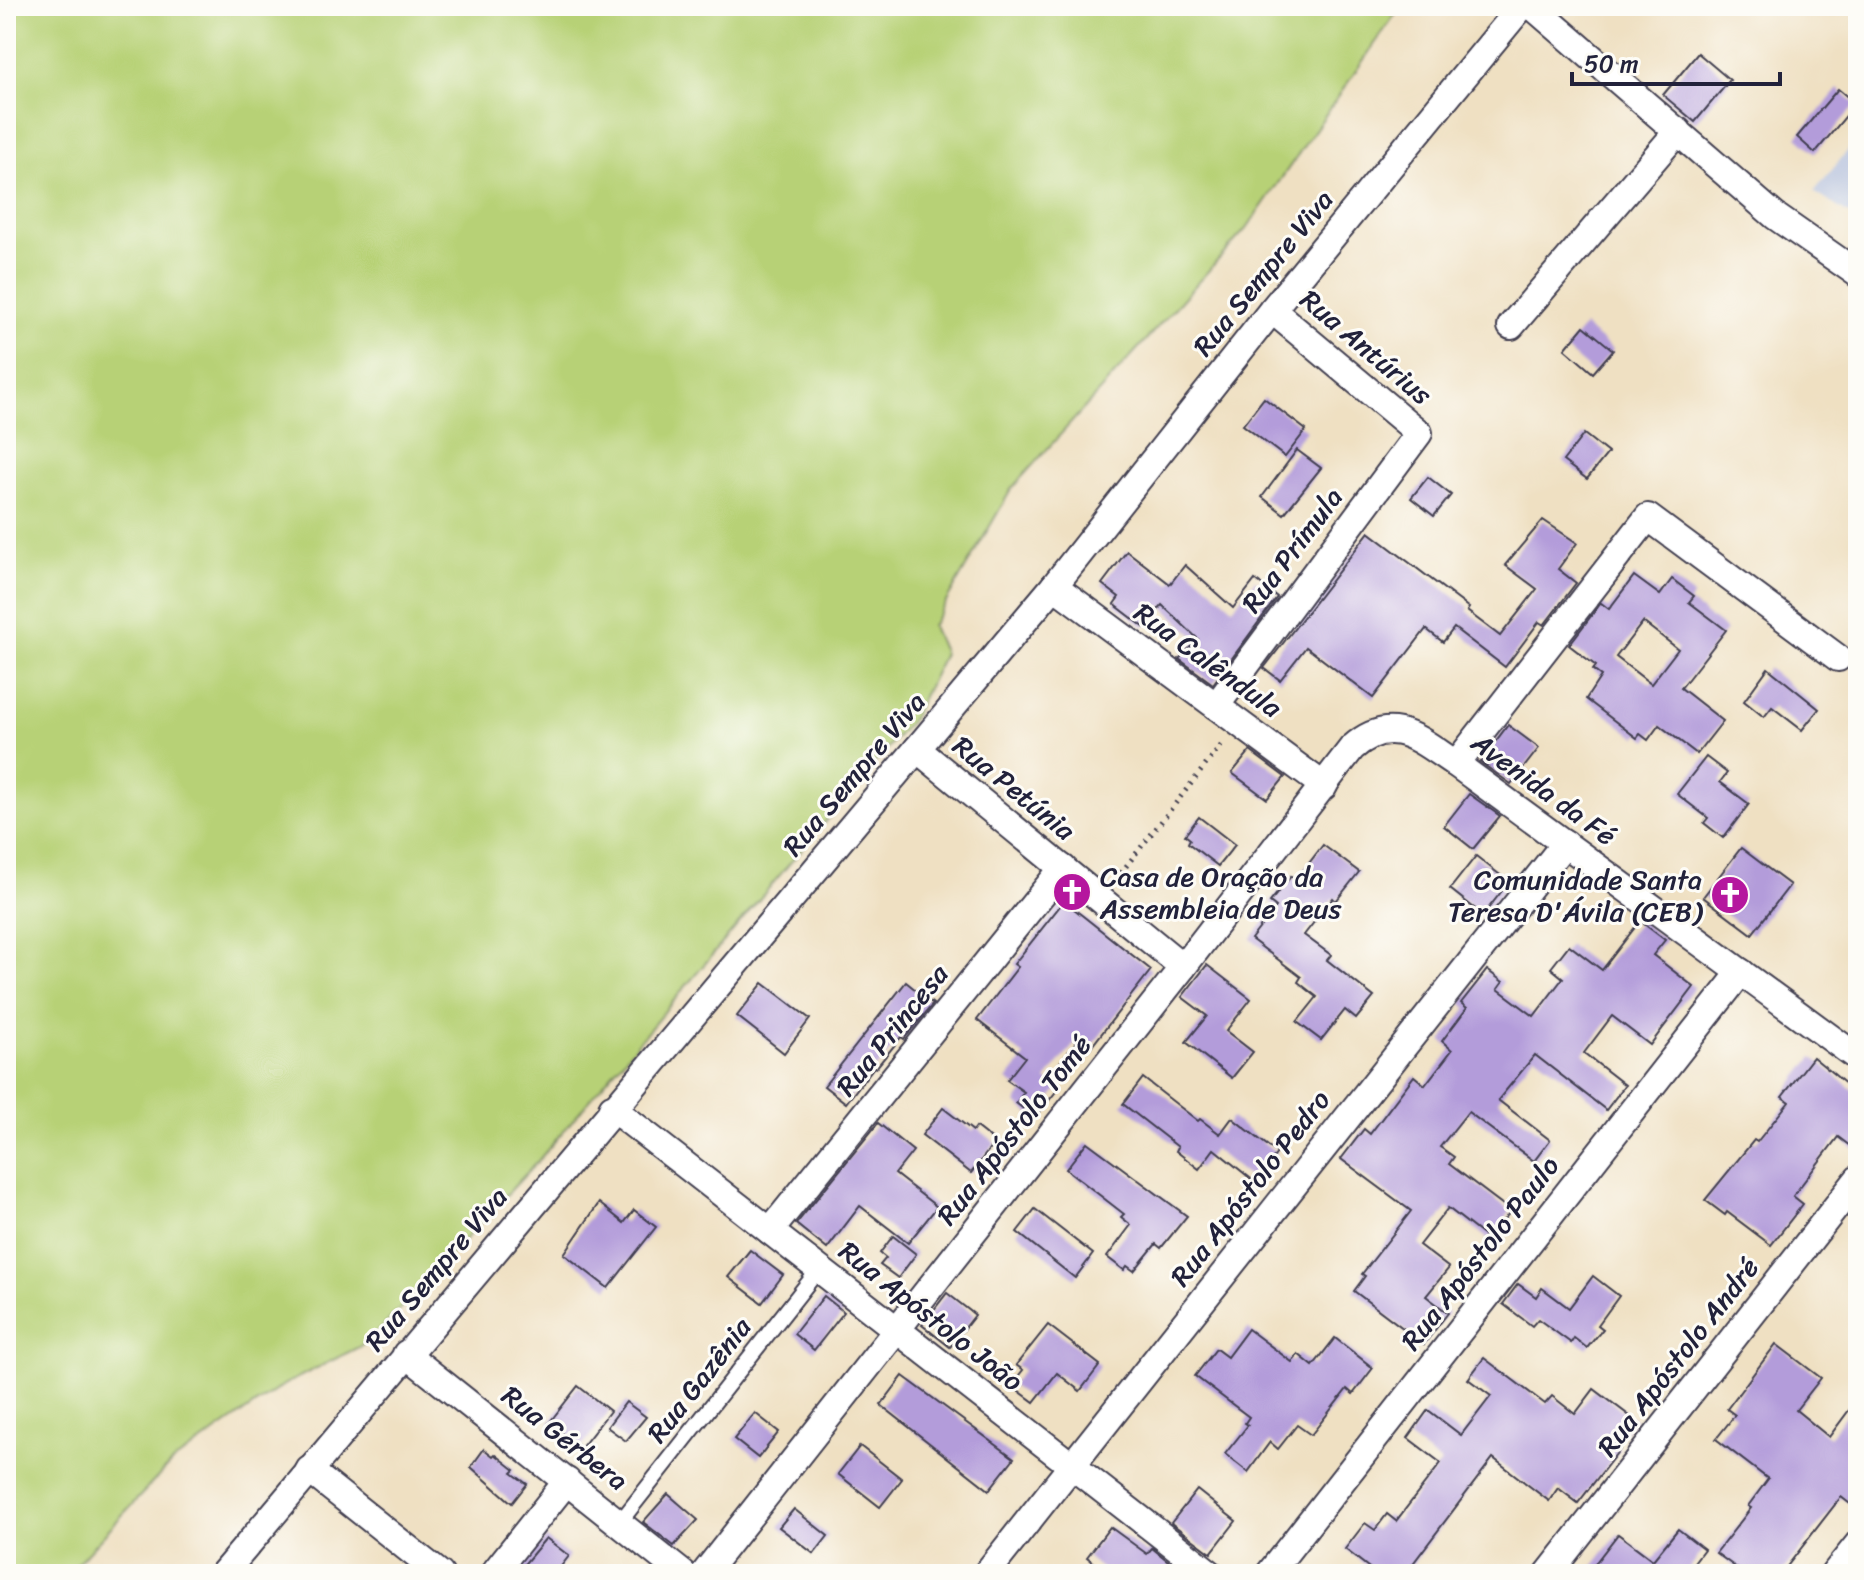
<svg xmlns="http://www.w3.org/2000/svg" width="1864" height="1580" font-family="Sriracha,sans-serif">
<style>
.industrial{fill:#b9c4de}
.green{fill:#b7d176;stroke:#6c7a58;stroke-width:2}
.building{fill:#b39cda;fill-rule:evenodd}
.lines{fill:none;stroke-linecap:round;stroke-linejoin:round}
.service-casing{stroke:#413e4f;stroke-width:18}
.minor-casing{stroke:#413e4f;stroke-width:30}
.path{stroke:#413e4f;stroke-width:5;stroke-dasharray:2 6;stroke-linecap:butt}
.service{stroke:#fff;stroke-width:14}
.minor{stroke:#fff;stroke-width:26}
.labels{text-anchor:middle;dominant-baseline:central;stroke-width:6;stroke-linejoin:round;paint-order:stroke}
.street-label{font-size:28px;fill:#22223b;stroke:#fdfcf7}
.poi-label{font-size:28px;fill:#22223b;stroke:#fdfcf7;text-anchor:start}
</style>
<rect width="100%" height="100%" fill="#fdfcf7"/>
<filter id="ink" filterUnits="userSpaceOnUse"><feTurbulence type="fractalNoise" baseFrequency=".0125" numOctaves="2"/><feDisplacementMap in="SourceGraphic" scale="16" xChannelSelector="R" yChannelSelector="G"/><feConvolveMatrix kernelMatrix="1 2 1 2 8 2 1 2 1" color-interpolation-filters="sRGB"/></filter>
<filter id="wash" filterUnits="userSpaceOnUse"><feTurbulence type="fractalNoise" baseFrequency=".006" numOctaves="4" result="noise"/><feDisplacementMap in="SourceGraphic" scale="32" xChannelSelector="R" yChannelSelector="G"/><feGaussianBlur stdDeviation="1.8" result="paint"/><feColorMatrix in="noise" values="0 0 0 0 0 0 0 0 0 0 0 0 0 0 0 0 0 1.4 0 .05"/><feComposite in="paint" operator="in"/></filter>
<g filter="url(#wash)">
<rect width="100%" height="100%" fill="#efe0c2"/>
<polygon class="industrial" points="1858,138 1858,220 1814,192"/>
<polygon class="green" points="6,6 1401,6 1247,228 1012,488 932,626 944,654 912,719 538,1161 369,1342 285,1384 171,1463 67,1574 6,1574"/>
<g id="blocks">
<g class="building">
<polygon points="1698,53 1730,80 1695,122 1663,95"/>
<polygon points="1838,89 1856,104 1815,153 1797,137"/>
<polygon points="1584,326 1613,350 1593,373 1565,349"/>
<polygon points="1264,398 1306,430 1285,457 1243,425"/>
<polygon points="1584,434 1608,453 1587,479 1563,461"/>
<polygon points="1297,450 1321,468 1284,514 1262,497"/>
<polygon points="1428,477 1451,495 1434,516 1411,498"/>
<polygon points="1543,520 1577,543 1558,569 1576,583 1544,625 1539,622 1505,667 1454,628 1443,642 1426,629 1373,698 1306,647 1280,680 1264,668 1369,532 1469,608 1467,611 1500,636 1537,589 1505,565"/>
<polygon points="1127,551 1170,584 1185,565 1233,608 1255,580 1277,597 1213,684 1179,659 1198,639 1162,605 1144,627 1114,604 1119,597 1102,584"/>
<path d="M 1634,576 L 1660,595 L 1672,579 L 1694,596 L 1689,602 L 1726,630 L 1681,688 L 1723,721 L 1697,754 L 1659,725 L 1648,740 L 1640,734 L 1637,738 L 1586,699 L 1601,676 L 1593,670 L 1596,666 L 1569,645 L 1601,603 L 1609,609 ZM 1643,622 L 1678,649 L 1651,684 L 1616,657 Z"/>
<polygon points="1768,668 1819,709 1802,730 1772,707 1764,717 1744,701"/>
<polygon points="1508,725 1539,748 1511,784 1480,762"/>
<polygon points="1250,751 1285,777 1267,799 1232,773"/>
<polygon points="1706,757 1727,773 1720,782 1749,804 1723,838 1704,823 1708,818 1677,794"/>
<polygon points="1469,794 1500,816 1473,849 1444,826"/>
<polygon points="1199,817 1235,845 1218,866 1188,843 1190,839 1185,835"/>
<polygon points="1323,845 1359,872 1336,901 1333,898 1304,935 1331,955 1327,960 1374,997 1356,1019 1345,1010 1321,1040 1297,1022 1317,997 1298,982 1301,977 1251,939 1276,907 1270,902 1291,876 1296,880"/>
<polygon points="1741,848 1790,885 1752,934 1703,897"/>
<polygon points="1476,856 1509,882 1483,915 1450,889"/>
<polygon points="1064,901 1151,970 1088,1051 1076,1042 1046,1080 1058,1089 1035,1118 1016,1103 1024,1092 1007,1080 1025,1057 977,1020 1018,967 1014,964"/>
<polygon points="1640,921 1665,940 1653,955 1694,987 1650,1045 1612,1016 1584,1053 1625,1085 1606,1110 1535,1055 1498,1100 1550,1140 1534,1161 1468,1112 1440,1147 1454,1157 1449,1164 1511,1211 1488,1239 1448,1208 1419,1245 1449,1268 1426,1296 1448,1313 1424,1344 1354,1291 1365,1276 1362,1274 1411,1211 1341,1159 1364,1129 1370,1134 1414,1076 1425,1085 1452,1050 1442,1041 1467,1008 1461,1003 1487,970 1503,982 1498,989 1534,1016 1563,978 1551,968 1569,945 1602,970"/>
<polygon points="1207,965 1251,999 1226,1031 1253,1052 1232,1078 1186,1042 1207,1016 1182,997"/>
<polygon points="906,982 933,1004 904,1039 901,1037 876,1068 874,1067 846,1103 824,1086"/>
<polygon points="763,983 810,1019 784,1053 737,1016"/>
<polygon points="1813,1057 1858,1094 1858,1152 1838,1137 1793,1196 1803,1204 1771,1245 1727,1212 1725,1215 1705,1200 1754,1140 1757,1142 1789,1102 1782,1097"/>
<polygon points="1143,1078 1198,1121 1200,1119 1220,1134 1232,1118 1277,1153 1255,1182 1214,1149 1199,1169 1176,1151 1178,1147 1123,1104"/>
<polygon points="943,1108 973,1131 976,1127 995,1142 971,1173 922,1135"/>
<polygon points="878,1123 913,1151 895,1174 937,1207 908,1243 860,1206 827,1249 796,1224"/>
<polygon points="1087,1142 1187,1216 1161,1248 1156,1244 1134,1271 1127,1266 1124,1270 1107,1257 1131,1225 1121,1217 1124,1214 1066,1169"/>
<polygon points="599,1203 624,1223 634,1210 656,1227 608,1288 564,1254"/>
<polygon points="1035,1209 1093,1254 1075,1278 1017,1232"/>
<polygon points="893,1236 916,1254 898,1278 880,1265 886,1258 880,1253"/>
<polygon points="750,1250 783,1275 762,1303 728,1277"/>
<polygon points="1593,1276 1619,1296 1598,1325 1603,1329 1587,1348 1574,1338 1571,1343 1538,1319 1532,1326 1503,1304 1518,1284 1536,1297 1542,1288 1569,1308"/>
<polygon points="947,1293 975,1315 950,1347 922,1325"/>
<polygon points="824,1296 844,1312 814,1350 794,1334"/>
<polygon points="1048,1325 1100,1365 1080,1391 1057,1373 1034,1402 1011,1385 1023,1370 1016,1365"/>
<polygon points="1248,1329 1292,1362 1298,1354 1313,1366 1335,1338 1373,1368 1353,1394 1347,1389 1311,1435 1297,1425 1278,1449 1270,1442 1248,1472 1225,1454 1248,1425 1245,1423 1249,1417 1195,1376 1216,1349 1227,1357"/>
<polygon points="1776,1344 1821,1378 1796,1410 1829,1437 1858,1398 1858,1510 1841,1497 1781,1574 1745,1574 1716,1553 1751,1508 1748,1506 1768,1479 1716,1439 1735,1415 1727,1409"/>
<polygon points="1484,1358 1545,1404 1552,1396 1575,1414 1594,1389 1635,1420 1615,1445 1620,1449 1578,1503 1558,1488 1549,1501 1493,1458 1405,1574 1377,1574 1345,1549 1365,1523 1375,1530 1387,1514 1396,1521 1441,1463 1408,1438 1428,1410 1461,1435 1491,1396 1468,1379"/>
<polygon points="903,1376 1014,1458 989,1490 881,1405"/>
<polygon points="578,1386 610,1411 581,1448 549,1423"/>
<polygon points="626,1402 646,1417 626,1441 607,1427"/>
<polygon points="755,1413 779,1432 758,1458 734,1439"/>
<polygon points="860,1446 902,1479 880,1507 838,1474"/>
<polygon points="484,1449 493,1456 495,1454 515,1470 512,1473 527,1484 512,1503 471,1467"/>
<polygon points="1197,1490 1236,1521 1211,1553 1171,1523"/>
<polygon points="668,1494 698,1520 674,1546 643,1522"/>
<polygon points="794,1509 828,1536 814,1554 779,1527"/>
<polygon points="1110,1527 1147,1554 1152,1548 1173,1565 1169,1571 1173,1574 1108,1574 1087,1557"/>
<polygon points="1678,1529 1704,1549 1685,1574 1587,1574 1618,1534 1653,1560"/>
<polygon points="546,1538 569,1556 555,1574 516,1574"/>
</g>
</g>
</g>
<g filter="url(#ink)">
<use href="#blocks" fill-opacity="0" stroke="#413e4f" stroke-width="2"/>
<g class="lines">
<defs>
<polyline id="service" points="620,1522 819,1269"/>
<g id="minor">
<polyline points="1532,6 1775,216 1858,274"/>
<polyline points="1511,326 1678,131"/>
<polyline points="1054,586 1324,786"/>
<polyline points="1216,706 1419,433 1272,310"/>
<polyline points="917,749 1183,967"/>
<polyline points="1456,764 1648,517 1838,658"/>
<polyline points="612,1108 1211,1574"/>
<polyline points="770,1231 1063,868"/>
<polyline points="406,1354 683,1574"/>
<polyline points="309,1470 440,1574"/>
<polyline points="223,1574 1054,586 1272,310 1522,6"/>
<polyline points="493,1574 567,1481"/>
<path d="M 704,1574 L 1183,967 L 1352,748 C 1392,712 1419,740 1456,764 L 1858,1058"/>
<polyline points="986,1574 1565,843"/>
<polyline points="1269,1574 1741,972"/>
<polyline points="1548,1574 1858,1179"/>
<polyline points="1834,1574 1858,1544"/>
</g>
</defs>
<use href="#service" class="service-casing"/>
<use href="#minor" class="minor-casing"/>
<polyline class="path" points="1116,879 1223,743"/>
<use href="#service" class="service"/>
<use href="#minor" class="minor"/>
</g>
</g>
<defs>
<symbol id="church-disc" viewBox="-11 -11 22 22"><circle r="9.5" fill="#b5179e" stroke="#fdfcf7"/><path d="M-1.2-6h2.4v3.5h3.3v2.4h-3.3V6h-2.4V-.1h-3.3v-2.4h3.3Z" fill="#fff"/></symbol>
</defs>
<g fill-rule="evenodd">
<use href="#church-disc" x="1050" y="870" width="44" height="44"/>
<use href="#church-disc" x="1708" y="873" width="44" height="44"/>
</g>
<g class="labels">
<g class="street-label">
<text transform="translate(1263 273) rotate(-51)">Rua Sempre Viva</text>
<text transform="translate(1366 347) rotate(40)">Rua Antúrius</text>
<text transform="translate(1292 550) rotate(-53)">Rua Prímula</text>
<text transform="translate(1208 660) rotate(36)">Rua Calêndula</text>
<text transform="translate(854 774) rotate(-50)">Rua Sempre Viva</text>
<text transform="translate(1014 788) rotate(39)">Rua Petúnia</text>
<text transform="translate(1544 789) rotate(36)">Avenida da Fé</text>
<text transform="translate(892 1030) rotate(-51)">Rua Princesa</text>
<text transform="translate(1014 1130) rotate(-52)">Rua Apóstolo Tomé</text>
<text transform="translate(1250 1188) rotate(-52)">Rua Apóstolo Pedro</text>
<text transform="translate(1480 1253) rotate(-52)">Rua Apóstolo Paulo</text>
<text transform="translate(436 1269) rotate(-50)">Rua Sempre Viva</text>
<text transform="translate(931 1316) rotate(38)">Rua Apóstolo João</text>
<text transform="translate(1678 1357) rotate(-52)">Rua Apóstolo André</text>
<text transform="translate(699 1380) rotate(-52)">Rua Gazênia</text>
<text transform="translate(565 1438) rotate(38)">Rua Gérbera</text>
</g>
<g class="poi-label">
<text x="1100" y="876">Casa de Oração da<tspan x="1100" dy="32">Assembleia de Deus</tspan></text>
<text x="1702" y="879" text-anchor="end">Comunidade Santa<tspan x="1702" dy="32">Teresa D'Ávila (CEB)</tspan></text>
</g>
</g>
<rect width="1864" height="1580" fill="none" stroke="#fdfcf7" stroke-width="32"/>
<path d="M1572 72v12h208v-12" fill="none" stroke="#22223b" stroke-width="4"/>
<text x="1584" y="72" font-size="24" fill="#22223b" stroke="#fdfcf7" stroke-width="6" paint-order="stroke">50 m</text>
</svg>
